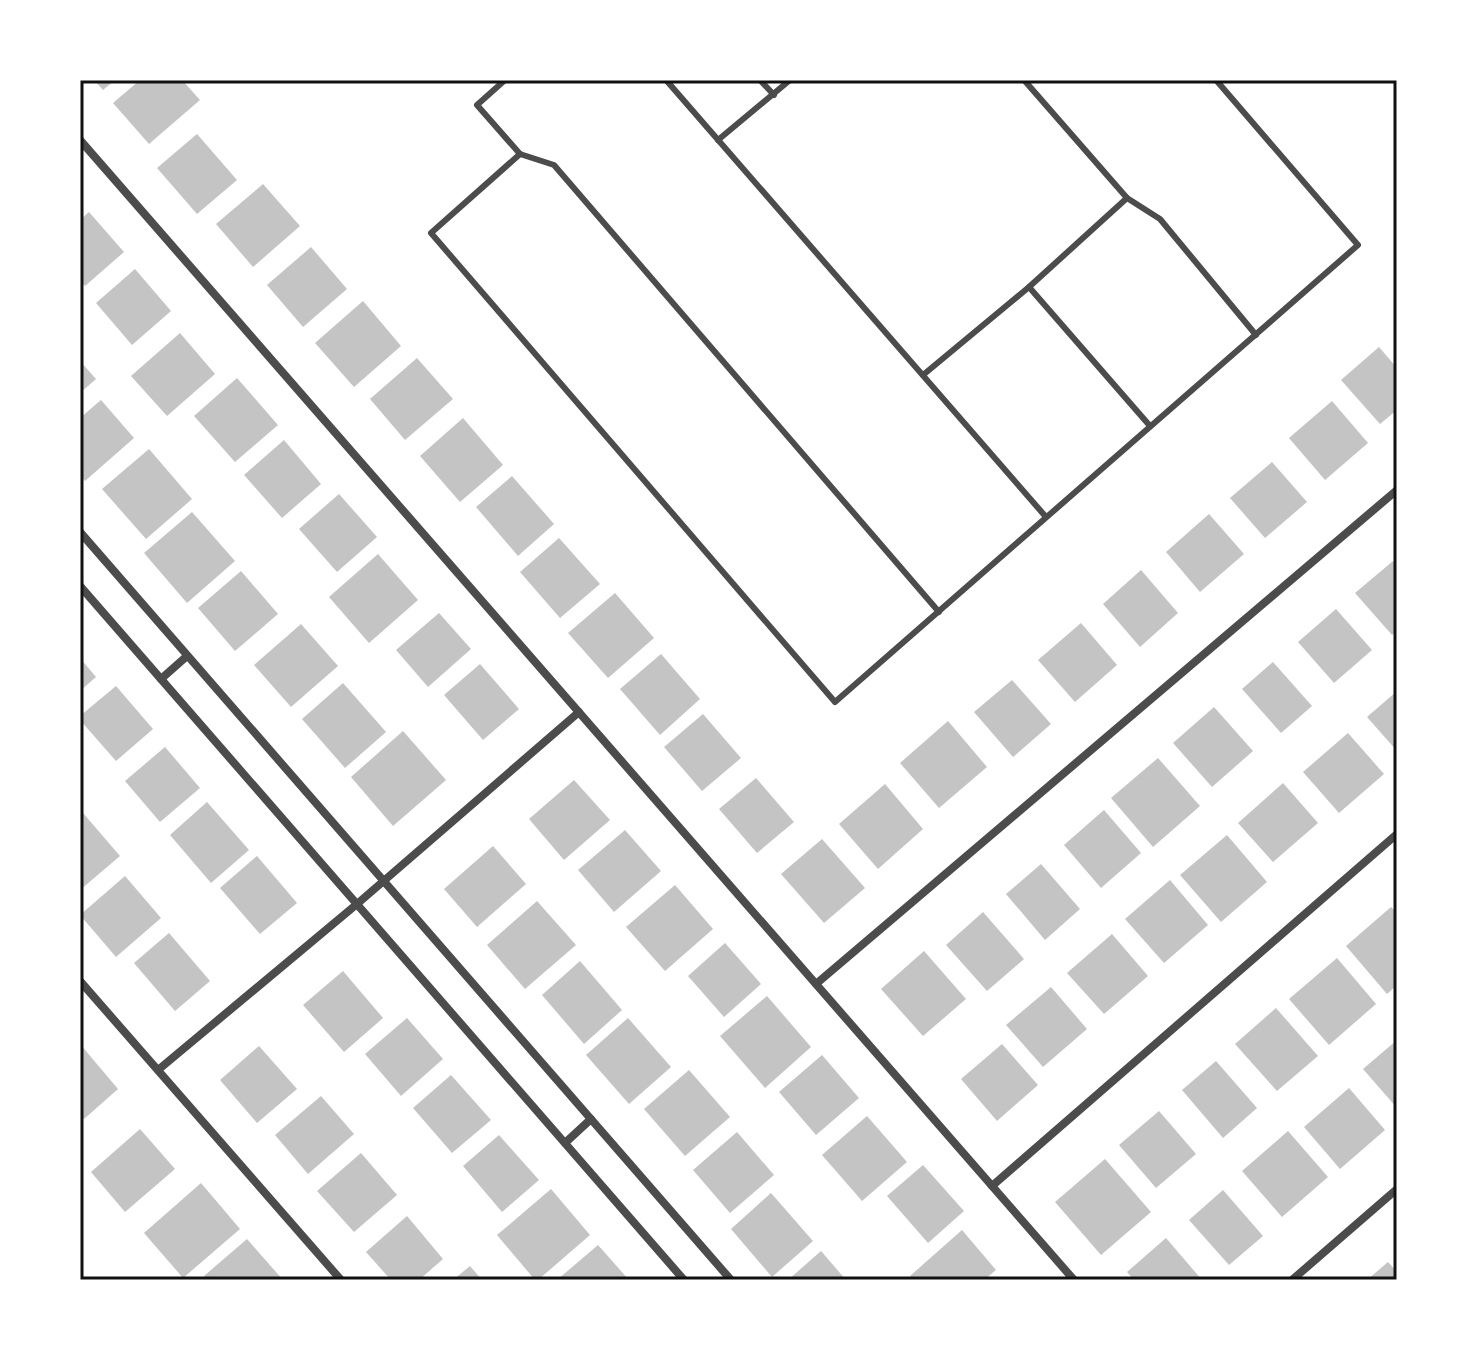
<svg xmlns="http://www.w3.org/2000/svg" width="1477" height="1360" font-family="Lato,sans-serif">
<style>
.building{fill:#c4c4c4}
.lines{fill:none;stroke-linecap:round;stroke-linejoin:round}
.service{stroke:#4c4c4c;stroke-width:6}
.minor{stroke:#4c4c4c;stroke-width:8}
.neatline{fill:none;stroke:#111;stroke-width:3}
</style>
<rect width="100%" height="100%" fill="#fff"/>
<g class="building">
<polygon points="94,80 115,80 103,90"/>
<polygon points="140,80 182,80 200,100 149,144 113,103"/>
<polygon points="197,134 237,180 197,214 157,168"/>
<polygon points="263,184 300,226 253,267 216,224"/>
<polygon points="89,212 124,252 85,286 80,281 80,220"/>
<polygon points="311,247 347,289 303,327 267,285"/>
<polygon points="135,269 171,311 132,345 96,303"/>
<polygon points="363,301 401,346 354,387 315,343"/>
<polygon points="180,333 215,374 167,416 131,376"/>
<polygon points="1379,347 1397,368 1397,410 1380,424 1341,380"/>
<polygon points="417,358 453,399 405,440 370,399"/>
<polygon points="80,361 96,379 80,393"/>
<polygon points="237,378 278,425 235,462 194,416"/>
<polygon points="101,400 134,438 85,481 80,475 80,418"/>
<polygon points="1332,401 1368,443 1325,480 1289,438"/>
<polygon points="463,418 503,465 460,502 420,456"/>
<polygon points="284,440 321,484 282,518 244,475"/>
<polygon points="149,449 192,499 146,539 102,489"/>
<polygon points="1272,462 1307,502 1265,538 1230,498"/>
<polygon points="512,476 554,524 518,556 476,507"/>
<polygon points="339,494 377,537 337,572 299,529"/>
<polygon points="192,512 235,561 187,603 144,553"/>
<polygon points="1209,514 1244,554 1200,592 1166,552"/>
<polygon points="559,538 600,584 560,618 520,572"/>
<polygon points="378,554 418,600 369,643 329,597"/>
<polygon points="1393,561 1397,566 1397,631 1392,635 1355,593"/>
<polygon points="1141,570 1178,613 1140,647 1103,604"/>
<polygon points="241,571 278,614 235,651 198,608"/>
<polygon points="615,593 654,638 608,678 568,633"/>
<polygon points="1336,609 1372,650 1334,683 1298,642"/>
<polygon points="439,613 471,649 428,687 396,650"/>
<polygon points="1081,623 1117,665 1075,702 1038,660"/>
<polygon points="301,624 338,666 291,707 254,665"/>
<polygon points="661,654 700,699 660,735 620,689"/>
<polygon points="80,658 96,677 80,691"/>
<polygon points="1273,662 1312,706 1281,733 1242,689"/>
<polygon points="480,664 519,709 483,740 444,695"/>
<polygon points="1012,680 1051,724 1013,757 974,712"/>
<polygon points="343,683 386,732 345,768 302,719"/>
<polygon points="116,686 153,729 116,761 80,720 80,716"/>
<polygon points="1397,691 1397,751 1367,717"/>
<polygon points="1214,707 1253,751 1212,787 1173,743"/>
<polygon points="703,714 741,758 702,791 664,747"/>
<polygon points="948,721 987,767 939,808 900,763"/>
<polygon points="403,731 446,780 393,826 351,777"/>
<polygon points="1348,733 1384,774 1339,813 1303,772"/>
<polygon points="165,747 200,788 160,822 125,781"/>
<polygon points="1158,758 1200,806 1153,847 1111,798"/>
<polygon points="756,778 794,822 757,853 719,809"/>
<polygon points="574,780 610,820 564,860 529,819"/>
<polygon points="1283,783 1318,823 1273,862 1238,823"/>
<polygon points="885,784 923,829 878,869 839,824"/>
<polygon points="207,802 249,850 211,883 170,835"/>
<polygon points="1104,810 1141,853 1101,888 1064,845"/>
<polygon points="83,813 120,856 80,890 80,816"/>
<polygon points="625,830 661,871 614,912 578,870"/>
<polygon points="1227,835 1267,882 1221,922 1180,875"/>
<polygon points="822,839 865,888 824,923 781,874"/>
<polygon points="493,846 526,884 477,927 444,889"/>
<polygon points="257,856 297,903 260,934 220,888"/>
<polygon points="1041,864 1080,909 1045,940 1006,894"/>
<polygon points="125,876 161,918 116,957 80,915"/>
<polygon points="1170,880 1208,925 1164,963 1125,919"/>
<polygon points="675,885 713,929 665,971 626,927"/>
<polygon points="537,901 576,945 525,989 487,945"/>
<polygon points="1391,907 1397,913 1397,985 1387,994 1346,946"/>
<polygon points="983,912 1024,959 987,991 946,945"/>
<polygon points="169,933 210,981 175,1011 134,963"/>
<polygon points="1112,934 1148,976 1104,1014 1067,973"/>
<polygon points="725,943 761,984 724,1017 688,976"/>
<polygon points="924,951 966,999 923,1036 881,989"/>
<polygon points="1337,958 1376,1004 1329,1045 1289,999"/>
<polygon points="580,961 622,1010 584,1044 542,995"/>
<polygon points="343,971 383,1018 344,1052 303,1005"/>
<polygon points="1051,987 1087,1029 1043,1067 1006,1025"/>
<polygon points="767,996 811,1047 765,1088 720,1036"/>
<polygon points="1276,1008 1318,1056 1277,1091 1235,1044"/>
<polygon points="407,1018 443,1059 401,1096 365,1054"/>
<polygon points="628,1018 671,1067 629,1104 586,1055"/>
<polygon points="1397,1040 1397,1108 1363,1069"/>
<polygon points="80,1044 118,1089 84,1119 80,1114"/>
<polygon points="1002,1044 1038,1085 997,1121 961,1079"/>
<polygon points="259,1046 297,1089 257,1123 220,1080"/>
<polygon points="822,1055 859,1098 816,1135 779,1092"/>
<polygon points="1216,1061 1257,1108 1223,1138 1182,1090"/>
<polygon points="689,1070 730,1117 685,1156 644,1109"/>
<polygon points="451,1075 491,1120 452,1153 413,1108"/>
<polygon points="1349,1088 1385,1130 1340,1169 1304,1127"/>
<polygon points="321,1096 354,1134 308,1174 275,1135"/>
<polygon points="1159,1111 1196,1154 1156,1188 1119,1145"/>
<polygon points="867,1116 907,1162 862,1201 822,1155"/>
<polygon points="140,1129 175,1169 125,1212 91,1172"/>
<polygon points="1288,1131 1328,1177 1282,1217 1242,1171"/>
<polygon points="737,1132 774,1175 730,1213 693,1170"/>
<polygon points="499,1135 539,1180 502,1212 463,1166"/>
<polygon points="361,1153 397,1195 354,1232 317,1191"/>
<polygon points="1105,1159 1151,1212 1101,1255 1055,1202"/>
<polygon points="923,1165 964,1211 928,1243 887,1196"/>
<polygon points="201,1183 240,1229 183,1278 144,1233"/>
<polygon points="551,1189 590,1235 538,1280 535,1280 497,1235"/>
<polygon points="1223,1190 1263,1236 1229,1265 1189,1220"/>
<polygon points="771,1193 813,1241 772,1277 731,1229"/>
<polygon points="407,1216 443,1259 419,1280 391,1280 366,1252"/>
<polygon points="962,1230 996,1270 984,1280 914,1280 910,1276"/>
<polygon points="1166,1238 1202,1280 1134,1280 1127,1272"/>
<polygon points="247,1239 283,1280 208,1280 204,1276"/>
<polygon points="598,1245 629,1280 557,1280"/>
<polygon points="821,1251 846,1280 788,1280"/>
<polygon points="1388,1262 1397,1272 1397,1280 1367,1280"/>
<polygon points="470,1266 482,1280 453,1280"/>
</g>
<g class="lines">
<g class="service">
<polyline points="505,80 477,105 520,154 431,233 835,702 1358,245 1216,80"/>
<polyline points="666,80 1046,517"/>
<polyline points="760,80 774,95"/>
<polyline points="1024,80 1127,198 1160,219 1256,335"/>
<polyline points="718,140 790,80"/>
<polyline points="520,154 554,165 939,612"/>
<polyline points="1029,287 1150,426"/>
<polyline points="923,375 1029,287 1127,198"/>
</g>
<g class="minor">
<polyline points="80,140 1074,1280"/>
<polyline points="80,532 731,1280"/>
<polyline points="80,586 684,1280"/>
<polyline points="161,679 187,656"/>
<polyline points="80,981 341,1280"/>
<polyline points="816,984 1397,490"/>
<polyline points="158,1070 357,904 579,712"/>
<polyline points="565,1143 591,1119"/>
<polyline points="992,1186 1397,834"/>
<polyline points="1292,1280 1397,1189"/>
</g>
</g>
<rect width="1477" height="1360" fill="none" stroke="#ffffff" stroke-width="164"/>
<rect x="82" y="82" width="1313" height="1196" class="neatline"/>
</svg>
